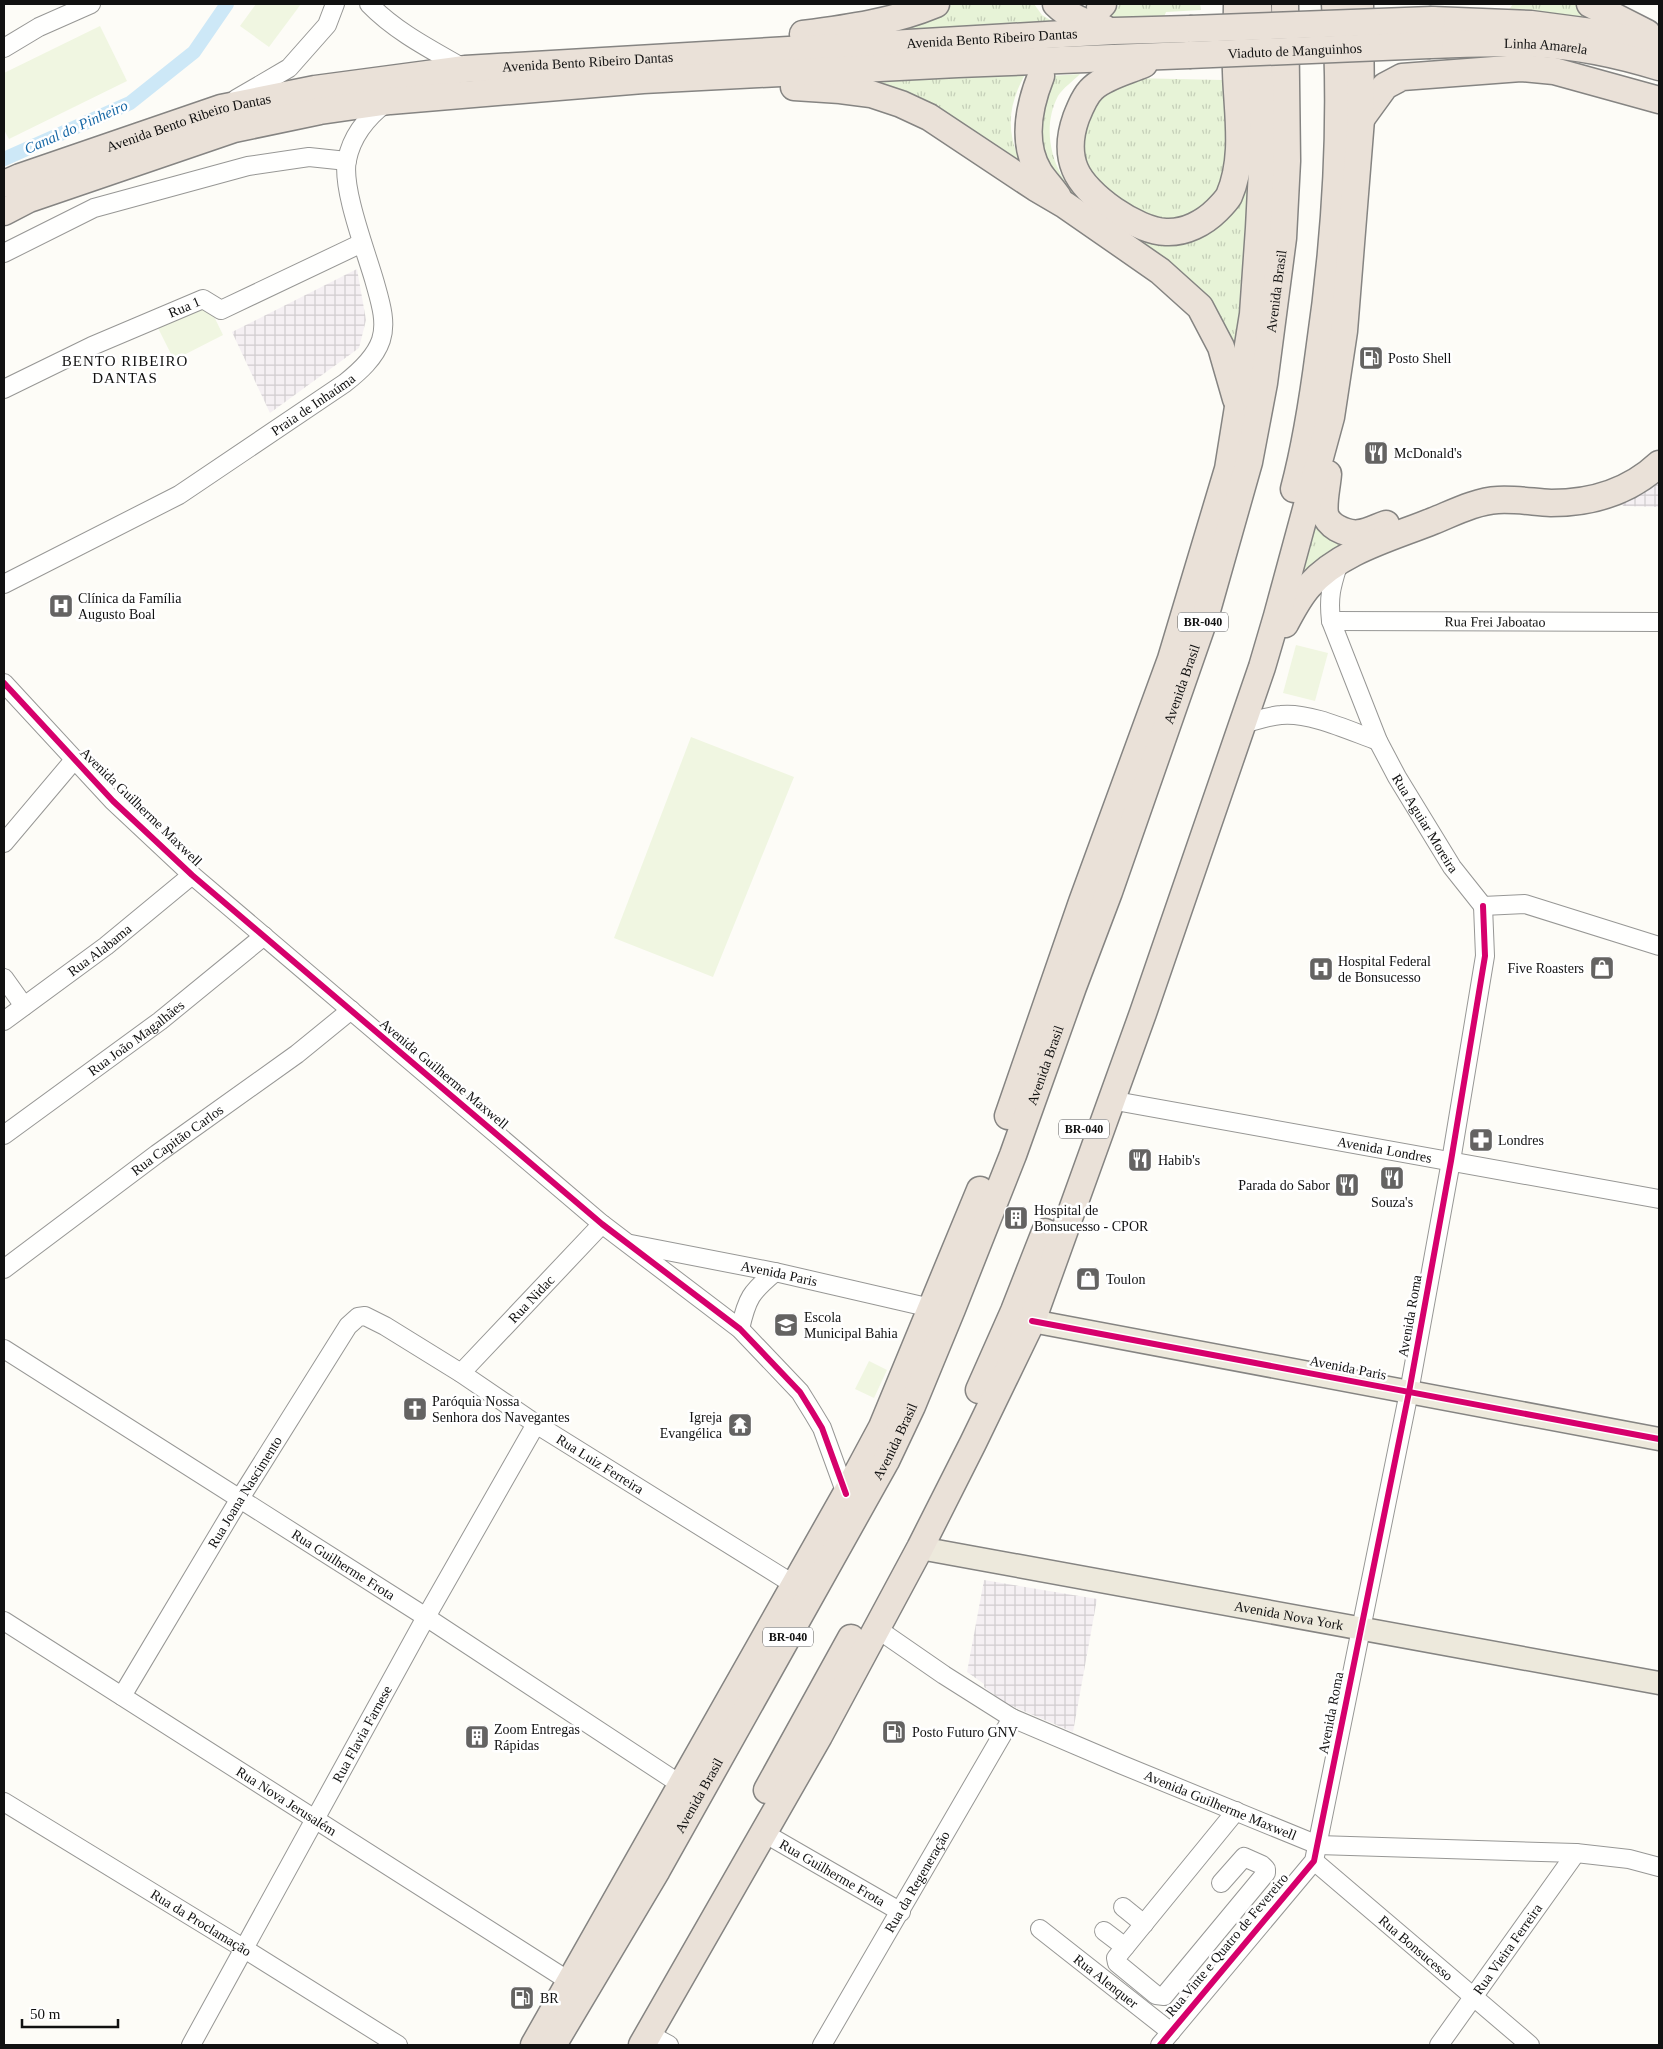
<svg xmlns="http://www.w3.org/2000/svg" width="1663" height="2049" font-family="Georgia,serif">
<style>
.industrial{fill:url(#industrial-grid)}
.grass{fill:url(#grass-tufts)}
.pitch{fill:#f0f6e1}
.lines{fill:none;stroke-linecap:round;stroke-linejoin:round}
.canal{stroke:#cde8f7;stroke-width:14}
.minor-casing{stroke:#979795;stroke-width:20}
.major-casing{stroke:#858482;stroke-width:25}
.highway-casing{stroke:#858482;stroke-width:29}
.minor{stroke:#fffffe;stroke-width:18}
.major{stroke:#ede9dc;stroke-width:22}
.highway{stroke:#eae1d8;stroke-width:26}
.highway-bridge-casing{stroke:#858482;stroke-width:29;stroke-linecap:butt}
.highway-bridge{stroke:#eae1d8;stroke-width:26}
.cycleway-casing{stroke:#fff;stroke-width:9}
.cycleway{stroke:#d6006c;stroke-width:6}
.labels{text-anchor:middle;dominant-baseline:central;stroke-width:5;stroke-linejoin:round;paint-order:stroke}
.shield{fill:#fff;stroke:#585858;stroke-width:1}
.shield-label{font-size:12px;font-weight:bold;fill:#111}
.street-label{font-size:14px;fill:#111;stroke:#fff}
.poi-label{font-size:14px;fill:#111;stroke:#fff;text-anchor:start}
.water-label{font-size:15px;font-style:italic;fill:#1768a6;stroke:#fff}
.neighbourhood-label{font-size:15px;letter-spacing:1px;fill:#111;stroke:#fff}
</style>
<defs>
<pattern id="industrial-grid" width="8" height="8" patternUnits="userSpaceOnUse" patternTransform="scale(1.25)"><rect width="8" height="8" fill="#f5f0f3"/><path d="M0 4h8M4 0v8" fill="none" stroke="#d1cdcf"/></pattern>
<pattern id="grass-tufts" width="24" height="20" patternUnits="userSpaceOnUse" patternTransform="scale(1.25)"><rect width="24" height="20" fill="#e7f3d7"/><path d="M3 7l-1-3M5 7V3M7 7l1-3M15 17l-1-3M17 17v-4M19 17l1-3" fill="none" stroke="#c5cfb8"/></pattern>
</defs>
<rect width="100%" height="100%" fill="#fdfcf7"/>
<g class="industrial">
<polygon points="357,269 366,320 359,348 270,413 232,332"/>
<polygon points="1659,473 1659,507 1623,506 1620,499"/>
<polygon points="984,1580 1097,1599 1073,1732 1005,1703 984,1687 984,1684 967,1672"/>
</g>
<g class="grass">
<polygon points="954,4 1034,4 1042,15 1052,21 1041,29 881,32 910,23"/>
<polygon points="1120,4 1200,4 1201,10 1166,12 1164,17 1107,17"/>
<polygon points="1513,4 1577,4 1593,19 1508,11"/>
<path d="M 1026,73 C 1005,109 1006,139 1027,174 L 830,82 Z"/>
<path d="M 1080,74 C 1073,81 1063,88 1058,96 C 1038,135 1056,183 1090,208 C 1100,215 1113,220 1124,226 C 1145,237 1157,246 1181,245 C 1196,243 1210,231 1222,224 L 1250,79 L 1251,237 L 1237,378 L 1226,344 L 1069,200 L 1035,148 L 1051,76 Z"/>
<polygon points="1130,78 1224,80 1227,172 1221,195 1189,222 1144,222 1077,164 1086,107"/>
<polygon points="1314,527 1335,542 1346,545 1302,578"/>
</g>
<g class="pitch">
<polygon points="256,4 301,4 269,47 240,26"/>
<polygon points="100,26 127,81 9,139 4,130 4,73"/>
<polygon points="208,304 223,335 174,360 158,328"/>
<polygon points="1296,645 1328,653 1315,701 1283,693"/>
<polygon points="691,737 794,777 713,977 614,938"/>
<polygon points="869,1361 887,1370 874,1398 855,1389"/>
</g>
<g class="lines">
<polyline class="canal" points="4,159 130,103 194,52 227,4"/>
<defs>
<g id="minor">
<path d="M 369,4 C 396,32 432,50 465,69"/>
<polyline points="4,48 39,27 91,4"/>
<polyline points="236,99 289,68 327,25 335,4"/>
<polyline points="4,253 94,208 248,166 309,157 347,161"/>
<path id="s1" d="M 4,389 L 92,346 L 203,299 L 221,310 L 362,243"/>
<path id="s2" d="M 1339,562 C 1332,585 1328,595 1331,621 L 1378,741 L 1397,777 L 1452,867 L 1483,906"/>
<path id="s3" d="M 4,584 L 179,495 L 345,383 C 359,372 375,358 381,340 C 387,322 380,301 375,283 C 367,254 341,188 347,160 C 352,135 367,117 387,102"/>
<path id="s4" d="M 1331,621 L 1659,622"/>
<polyline points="4,683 113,801 192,875 602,1224 740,1329 800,1392 813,1413 822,1428 846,1494"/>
<path d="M 1243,724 C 1255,721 1268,716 1281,715 C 1310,712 1350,731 1378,741"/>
<polyline points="4,843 74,760"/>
<polyline points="1483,906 1525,904 1659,946"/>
<polyline points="4,978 24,1006"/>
<path id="s5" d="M 4,1021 L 106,946 L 192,875"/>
<path id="s6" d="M 1110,1100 L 1659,1199"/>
<path id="s7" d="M 4,1135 L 160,1021 L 264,936"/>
<path id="s8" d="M 631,1244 L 775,1272 L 931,1308"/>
<path id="s9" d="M 4,1269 L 157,1154 L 297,1054 L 351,1010"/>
<path d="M 740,1329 C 747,1298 751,1292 775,1272"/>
<path id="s10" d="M 4,1349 L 426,1617 L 680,1784"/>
<path id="s11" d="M 461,1373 L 602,1224"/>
<path id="s12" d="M 4,1621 L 569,1981"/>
<path id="s13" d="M 876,1628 L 944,1675 L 1012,1718 L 1120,1764 L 1318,1845 L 1576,1853 L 1629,1859 L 1659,1867"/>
<path id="s14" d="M 122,1696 L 239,1500 L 348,1326 L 358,1317 L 365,1316 L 385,1326 L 461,1373 L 536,1424 L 793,1584"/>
<path id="s15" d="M 4,1802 L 243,1948 L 398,2045"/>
<path id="s16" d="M 764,1833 L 901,1912"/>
<path id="s17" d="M 1314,1861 L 1530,2045"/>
<polyline points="1221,1883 1244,1857 1262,1865 1266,1869 1266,1873 1164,1996 1156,1995 1117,1963 1116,1958 1236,1811"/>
<polyline points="1123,1907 1144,1924"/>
<path id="s18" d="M 1040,1929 L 1171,2032"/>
<polyline points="1104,1931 1125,1947"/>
<polyline points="649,2034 669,2045"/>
<path id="s19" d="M 191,2045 L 426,1617 L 536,1424"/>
<path id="s20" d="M 822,2045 L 1012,1718"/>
<polyline points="1160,2045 1314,1861 1409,1392 1451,1161 1485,956 1483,906"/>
<path id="s21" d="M 1439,2045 L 1576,1853"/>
</g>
<g id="major">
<polyline points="1032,1321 1659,1439"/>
<path id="s22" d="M 920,1548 L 1659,1683"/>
</g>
<g id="highway">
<path d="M 1056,4 C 1069,17 1086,23 1104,28"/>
<polyline points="1590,4 1647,33"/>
<polyline points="1100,7 1103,4"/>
<polyline points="1432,20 1531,24 1599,33 1659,44"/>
<path d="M 803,34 C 849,28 893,22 936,4"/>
<path id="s23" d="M 1430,45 C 1466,44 1502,42 1538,44 C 1579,46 1620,55 1659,67"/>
<path d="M 1144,64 C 1128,71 1106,76 1093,88 C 1085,95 1080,108 1076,118 C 1070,135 1068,152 1075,169 C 1086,196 1137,231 1166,232 C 1185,233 1204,223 1217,210 C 1221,206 1226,201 1229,196 C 1246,157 1237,112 1236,72 C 1235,49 1237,26 1237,4"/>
<path d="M 1041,76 C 1029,106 1021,142 1039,172 C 1044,180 1052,188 1058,197"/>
<polyline points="794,87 840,90 871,94 901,104 929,117 1036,188 1065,205 1160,271 1200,307 1221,347 1236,399"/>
<polyline points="1361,119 1385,86 1402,77 1521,68 1554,71 1659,100"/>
<path id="s24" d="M 4,184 L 20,177 L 221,108 L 315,89 L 465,69 L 1114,31 L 1190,29"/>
<polyline points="4,212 29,199 234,129 320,111 390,101 643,80 958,64 1189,55"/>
<path d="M 1328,474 C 1327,487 1323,502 1325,514 C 1327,521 1332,525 1337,528 C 1357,539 1367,531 1386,524"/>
<path d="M 1294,489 C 1306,444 1313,398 1319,352 C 1336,236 1343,120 1335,4"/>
<path d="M 1285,624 C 1292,611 1299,597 1309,586 C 1340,551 1391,538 1433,521 C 1453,513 1476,501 1498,500 C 1516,499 1533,502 1551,503 C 1591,503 1629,492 1659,464"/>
<polyline points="1008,1116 1082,902 1171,659 1228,469 1253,314 1259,228 1264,131 1258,4"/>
<polyline points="979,1390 1014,1311 1045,1232"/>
<polyline points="767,1790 851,1638"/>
<polyline points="534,2045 846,1494 882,1427 980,1190"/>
<path id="s25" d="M 553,2045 L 657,1870 L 886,1461 L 912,1406 L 952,1309 L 1013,1155 L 1073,987 L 1109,892 L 1206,614 L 1249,462 L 1264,383 L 1283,238 L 1287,161 L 1285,4"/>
<polyline points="642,2045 819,1736 920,1548 973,1443 1032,1321 1143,1013 1262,667 1277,616 1331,417 1344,331 1361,119 1360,4"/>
</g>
</defs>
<use href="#minor" class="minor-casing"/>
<use href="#major" class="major-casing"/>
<use href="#highway" class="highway-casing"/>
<use href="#minor" class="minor"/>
<use href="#major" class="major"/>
<use href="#highway" class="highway"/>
<defs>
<g id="highway-bridge">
<polyline points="1190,29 1432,20"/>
<path id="s26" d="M 1189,55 L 1430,45"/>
</g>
</defs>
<use href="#highway-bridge" class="highway-bridge-casing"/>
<use href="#highway-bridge" class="highway-bridge"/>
<defs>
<g id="cycleway">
<polyline points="4,683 113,801 192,875 602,1224 740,1329 800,1392 813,1413 822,1428 846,1494"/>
<polyline points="1032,1321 1659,1439"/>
<polyline points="1160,2045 1314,1861 1409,1392 1451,1161 1485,956 1483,906"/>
</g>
</defs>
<use href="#cycleway" class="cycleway-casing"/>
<use href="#cycleway" class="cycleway"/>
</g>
<defs>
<symbol id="fuel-square" viewBox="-11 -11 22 22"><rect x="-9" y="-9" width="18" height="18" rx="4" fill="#646362" stroke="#fff"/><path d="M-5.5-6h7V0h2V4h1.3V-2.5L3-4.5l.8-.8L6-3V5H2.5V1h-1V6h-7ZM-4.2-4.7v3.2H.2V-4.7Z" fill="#fff"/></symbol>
<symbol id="restaurant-square" viewBox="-11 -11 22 22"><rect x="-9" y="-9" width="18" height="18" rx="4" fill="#646362" stroke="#fff"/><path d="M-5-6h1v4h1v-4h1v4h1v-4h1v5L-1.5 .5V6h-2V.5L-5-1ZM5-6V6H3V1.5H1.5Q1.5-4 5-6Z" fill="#fff"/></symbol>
<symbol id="hospital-square" viewBox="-11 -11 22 22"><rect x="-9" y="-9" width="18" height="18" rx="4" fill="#646362" stroke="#fff"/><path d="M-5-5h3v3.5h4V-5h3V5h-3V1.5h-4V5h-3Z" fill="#fff"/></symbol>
<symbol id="shop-square" viewBox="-11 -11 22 22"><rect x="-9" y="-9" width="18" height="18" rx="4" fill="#646362" stroke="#fff"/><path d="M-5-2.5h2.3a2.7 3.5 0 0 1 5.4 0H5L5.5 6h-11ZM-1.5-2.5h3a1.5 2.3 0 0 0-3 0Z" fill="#fff"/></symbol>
<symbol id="pharmacy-square" viewBox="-11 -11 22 22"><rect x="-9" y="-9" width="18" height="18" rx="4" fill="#646362" stroke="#fff"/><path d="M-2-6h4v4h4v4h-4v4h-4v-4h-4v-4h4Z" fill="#fff"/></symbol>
<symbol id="building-square" viewBox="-11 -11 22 22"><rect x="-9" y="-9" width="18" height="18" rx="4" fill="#646362" stroke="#fff"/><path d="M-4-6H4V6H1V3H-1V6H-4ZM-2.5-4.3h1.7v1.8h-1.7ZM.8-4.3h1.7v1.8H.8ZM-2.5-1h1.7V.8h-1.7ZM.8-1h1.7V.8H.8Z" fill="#fff"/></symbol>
<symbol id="school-square" viewBox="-11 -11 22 22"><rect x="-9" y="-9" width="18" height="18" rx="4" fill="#646362" stroke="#fff"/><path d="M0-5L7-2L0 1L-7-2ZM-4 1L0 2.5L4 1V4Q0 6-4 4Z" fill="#fff"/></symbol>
<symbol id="church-square" viewBox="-11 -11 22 22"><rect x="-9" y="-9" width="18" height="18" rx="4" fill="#646362" stroke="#fff"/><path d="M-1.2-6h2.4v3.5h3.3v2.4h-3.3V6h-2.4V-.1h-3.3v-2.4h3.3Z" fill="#fff"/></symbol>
<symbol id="temple-square" viewBox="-11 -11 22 22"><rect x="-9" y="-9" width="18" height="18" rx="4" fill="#646362" stroke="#fff"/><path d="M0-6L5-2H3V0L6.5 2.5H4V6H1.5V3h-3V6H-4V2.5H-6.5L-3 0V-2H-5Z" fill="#fff"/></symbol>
</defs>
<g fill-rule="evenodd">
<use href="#fuel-square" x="1357" y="344" width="28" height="28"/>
<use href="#restaurant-square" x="1362" y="439" width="28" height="28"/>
<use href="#hospital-square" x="47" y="592" width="28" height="28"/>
<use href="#shop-square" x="1588" y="954" width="28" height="28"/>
<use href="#hospital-square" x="1307" y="955" width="28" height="28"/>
<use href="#pharmacy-square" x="1467" y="1126" width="28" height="28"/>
<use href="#restaurant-square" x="1126" y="1146" width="28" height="28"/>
<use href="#restaurant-square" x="1378" y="1164" width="28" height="28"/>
<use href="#restaurant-square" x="1333" y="1171" width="28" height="28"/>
<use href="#building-square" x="1002" y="1204" width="28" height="28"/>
<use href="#shop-square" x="1074" y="1265" width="28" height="28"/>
<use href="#school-square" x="772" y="1311" width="28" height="28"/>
<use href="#church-square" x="401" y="1395" width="28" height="28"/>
<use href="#temple-square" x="726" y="1411" width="28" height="28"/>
<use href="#fuel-square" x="880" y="1718" width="28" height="28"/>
<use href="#building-square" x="463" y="1723" width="28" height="28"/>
<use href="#fuel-square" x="508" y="1984" width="28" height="28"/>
</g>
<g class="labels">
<g class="shield">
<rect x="1178" y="612.5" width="50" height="19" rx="4"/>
<rect x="1059" y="1119.5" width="50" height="19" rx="4"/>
<rect x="763" y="1627.5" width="50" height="19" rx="4"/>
</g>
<g class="shield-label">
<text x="1203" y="622">BR-040</text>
<text x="1084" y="1129">BR-040</text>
<text x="788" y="1637">BR-040</text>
</g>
<g class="street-label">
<text stroke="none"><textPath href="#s24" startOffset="1005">Avenida Bento Ribeiro Dantas</textPath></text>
<text stroke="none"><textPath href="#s23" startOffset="116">Linha Amarela</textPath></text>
<text stroke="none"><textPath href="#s26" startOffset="106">Viaduto de Manguinhos</textPath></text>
<text stroke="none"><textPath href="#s24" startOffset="600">Avenida Bento Ribeiro Dantas</textPath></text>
<text stroke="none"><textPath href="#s24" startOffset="195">Avenida Bento Ribeiro Dantas</textPath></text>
<text stroke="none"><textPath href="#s25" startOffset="1909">Avenida Brasil</textPath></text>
<text stroke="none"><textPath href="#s1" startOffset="198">Rua 1</textPath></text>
<text stroke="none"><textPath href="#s3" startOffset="358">Praia de Inhaúma</textPath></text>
<text stroke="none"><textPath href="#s4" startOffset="164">Rua Frei Jaboatao</textPath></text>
<text stroke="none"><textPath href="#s25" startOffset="1504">Avenida Brasil</textPath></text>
<text transform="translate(141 807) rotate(44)">Avenida Guilherme Maxwell</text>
<text stroke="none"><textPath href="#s2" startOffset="284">Rua Aguiar Moreira</textPath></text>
<text stroke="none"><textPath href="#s5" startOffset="119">Rua Alabama</textPath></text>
<text stroke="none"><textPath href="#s7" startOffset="164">Rua João Magalhães</textPath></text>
<text stroke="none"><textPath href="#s25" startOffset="1099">Avenida Brasil</textPath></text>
<text transform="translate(444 1074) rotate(40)">Avenida Guilherme Maxwell</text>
<text stroke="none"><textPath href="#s9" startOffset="216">Rua Capitão Carlos</textPath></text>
<text stroke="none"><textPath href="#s6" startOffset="279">Avenida Londres</textPath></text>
<text stroke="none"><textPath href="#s8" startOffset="151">Avenida Paris</textPath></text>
<text stroke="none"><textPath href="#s11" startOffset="102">Rua Nidac</textPath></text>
<text transform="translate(1410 1316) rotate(-80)">Avenida Roma</text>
<text transform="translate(1348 1368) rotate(11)">Avenida Paris</text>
<text stroke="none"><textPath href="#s25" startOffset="694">Avenida Brasil</textPath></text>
<text stroke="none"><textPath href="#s14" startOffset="732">Rua Luiz Ferreira</textPath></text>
<text stroke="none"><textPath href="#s14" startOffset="238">Rua Joana Nascimento</textPath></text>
<text stroke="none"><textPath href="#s10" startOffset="402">Rua Guilherme Frota</textPath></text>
<text stroke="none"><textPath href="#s22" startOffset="375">Avenida Nova York</textPath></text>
<text transform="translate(1331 1713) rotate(-79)">Avenida Roma</text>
<text stroke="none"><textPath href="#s19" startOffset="355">Rua Flavia Farnese</textPath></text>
<text stroke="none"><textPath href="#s25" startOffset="289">Avenida Brasil</textPath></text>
<text stroke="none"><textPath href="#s12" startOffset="335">Rua Nova Jerusalém</textPath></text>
<text stroke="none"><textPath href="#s13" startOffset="389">Avenida Guilherme Maxwell</textPath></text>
<text stroke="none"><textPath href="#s16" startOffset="79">Rua Guilherme Frota</textPath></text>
<text stroke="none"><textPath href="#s20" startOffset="189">Rua da Regeneração</textPath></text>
<text stroke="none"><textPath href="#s15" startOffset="231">Rua da Proclamação</textPath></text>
<text transform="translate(1227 1945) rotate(-50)">Rua Vinte e Quatro de Fevereiro</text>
<text stroke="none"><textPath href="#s17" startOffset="134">Rua Bonsucesso</textPath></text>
<text stroke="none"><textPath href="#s21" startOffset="118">Rua Vieira Ferreira</textPath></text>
<text stroke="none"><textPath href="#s18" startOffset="84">Rua Alenquer</textPath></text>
</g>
<g class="poi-label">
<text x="1388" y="358">Posto Shell</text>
<text x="1394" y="453">McDonald's</text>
<text x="78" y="598">Clínica da Família<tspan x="78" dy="16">Augusto Boal</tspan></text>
<text x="1338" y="961">Hospital Federal<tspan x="1338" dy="16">de Bonsucesso</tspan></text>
<text x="1584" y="968" text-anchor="end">Five Roasters</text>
<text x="1498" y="1140">Londres</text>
<text x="1158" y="1160">Habib's</text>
<text x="1330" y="1185" text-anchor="end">Parada do Sabor</text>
<text x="1392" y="1202" text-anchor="middle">Souza's</text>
<text x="1034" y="1210">Hospital de<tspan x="1034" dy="16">Bonsucesso - CPOR</tspan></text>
<text x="1106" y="1279">Toulon</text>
<text x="804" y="1317">Escola<tspan x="804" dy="16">Municipal Bahia</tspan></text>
<text x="432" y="1401">Paróquia Nossa<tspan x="432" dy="16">Senhora dos Navegantes</tspan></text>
<text x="722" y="1417" text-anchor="end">Igreja<tspan x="722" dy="16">Evangélica</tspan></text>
<text x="494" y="1729">Zoom Entregas<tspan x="494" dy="16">Rápidas</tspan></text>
<text x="912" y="1732">Posto Futuro GNV</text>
<text x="540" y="1998">BR</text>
</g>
<g class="water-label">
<text transform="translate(76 127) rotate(-24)">Canal do Pinheiro</text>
</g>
<g class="neighbourhood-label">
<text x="125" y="361">BENTO RIBEIRO<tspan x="125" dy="17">DANTAS</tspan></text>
</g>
</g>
<rect width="1663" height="2049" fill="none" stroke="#111111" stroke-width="10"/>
<path d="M22 2019v8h96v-8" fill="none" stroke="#111111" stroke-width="2.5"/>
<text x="30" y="2019" font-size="15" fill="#111111" stroke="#ffffff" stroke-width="4" paint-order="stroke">50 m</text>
</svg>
